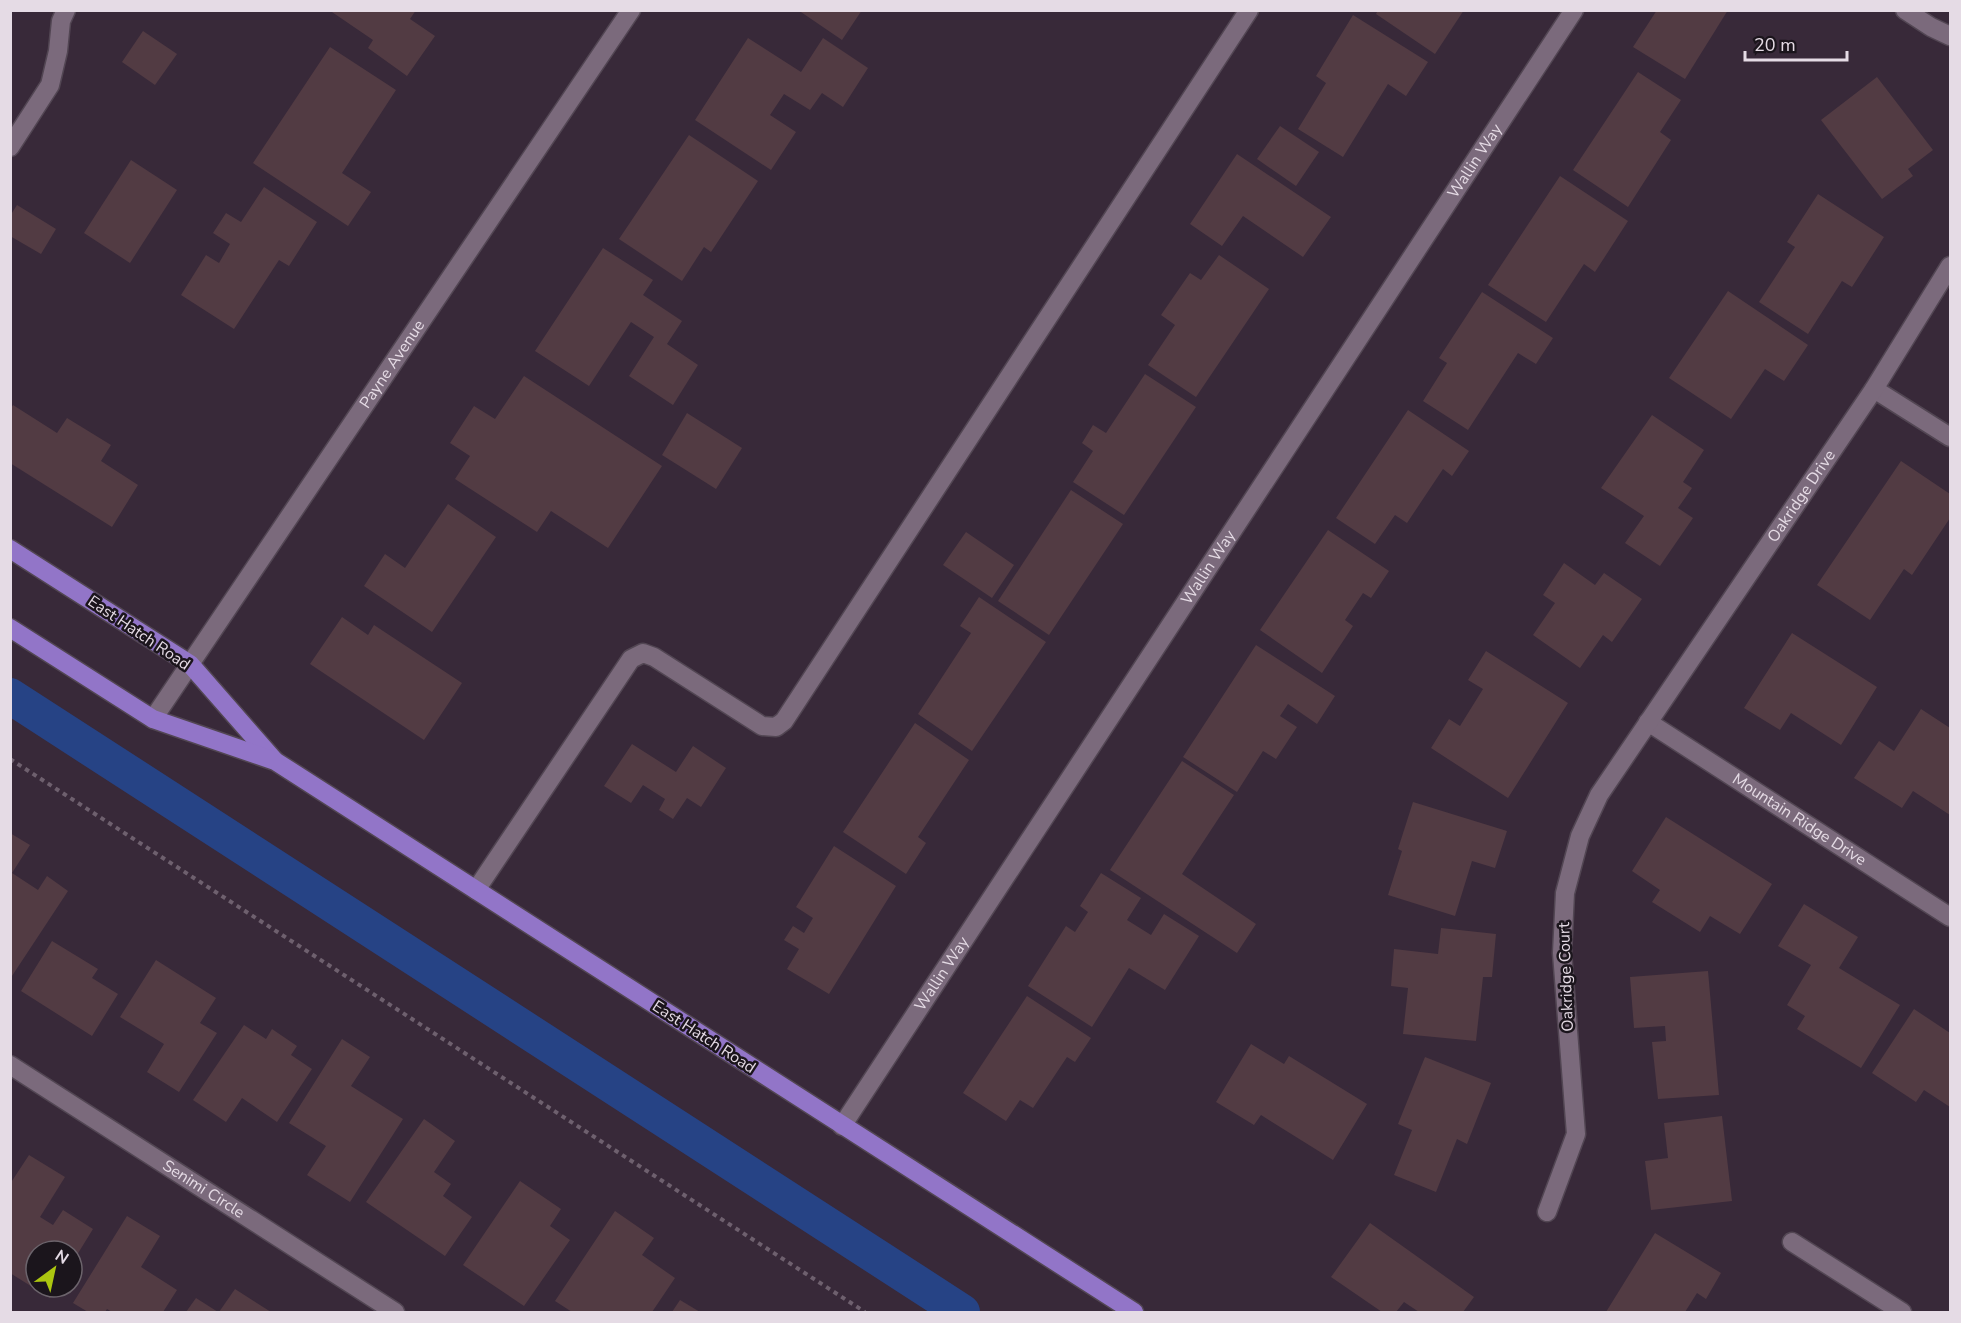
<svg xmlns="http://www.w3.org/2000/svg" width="1961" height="1323" font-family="'Nunito Sans',sans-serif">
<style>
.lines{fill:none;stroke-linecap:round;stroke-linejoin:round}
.canal{stroke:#264385;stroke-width:36}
.building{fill:#523b43}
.lane-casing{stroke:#524653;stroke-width:21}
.street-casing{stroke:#524653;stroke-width:21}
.primary-casing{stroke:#524653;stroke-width:21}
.path{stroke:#6e606e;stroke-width:4;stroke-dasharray:4.5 4.5;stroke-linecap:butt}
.lane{stroke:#7b6a7c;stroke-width:18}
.street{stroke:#7b6a7c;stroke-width:18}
.primary{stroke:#9275c8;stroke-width:18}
.labels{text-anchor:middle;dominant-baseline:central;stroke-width:5;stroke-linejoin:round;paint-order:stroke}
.street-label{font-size:16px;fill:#e5dbe5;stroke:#1b151c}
</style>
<rect width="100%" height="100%" fill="#382939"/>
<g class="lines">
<polyline class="canal" points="10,696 962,1312"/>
</g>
<g class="building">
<polygon points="329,10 416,10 410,19 435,36 407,76 368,48 373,40"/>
<polygon points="798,10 862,10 842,40"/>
<polygon points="1378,10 1464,10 1435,54 1376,14"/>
<polygon points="1657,10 1728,10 1685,79 1633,47"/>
<polygon points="1353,15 1428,62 1406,96 1388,84 1343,157 1298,129 1326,83 1316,76"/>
<polygon points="143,31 177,54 155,85 122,62"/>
<polygon points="748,38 801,72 823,38 868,68 843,107 822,93 810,110 784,94 770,115 796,132 771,170 695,120"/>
<polygon points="330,47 396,90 342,173 371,192 348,226 253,163"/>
<polygon points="1638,72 1681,100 1660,132 1671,140 1628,207 1573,170"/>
<polygon points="1877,77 1933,150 1908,169 1913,176 1882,199 1821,120"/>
<polygon points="1280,126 1319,152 1296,186 1257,159"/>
<polygon points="689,135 758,181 711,252 704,247 682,281 619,239"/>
<polygon points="1237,154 1331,217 1303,257 1243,216 1222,246 1190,224"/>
<polygon points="131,160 177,190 130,263 84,233"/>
<polygon points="1560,176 1628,221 1595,272 1584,264 1546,322 1488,285"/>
<polygon points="264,187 317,222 289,266 279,260 234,329 181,295 206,255 219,263 230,244 213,233 226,213 241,222"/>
<polygon points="1818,194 1884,237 1852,287 1842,281 1808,334 1759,302 1795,247 1787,242"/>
<polygon points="17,205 56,229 41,254 10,236 10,216"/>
<polygon points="603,248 653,280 643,295 682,321 667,344 698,365 673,405 629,376 654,337 631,322 589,386 535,351"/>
<polygon points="1219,255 1269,289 1196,397 1148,365 1175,325 1161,315 1190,273 1201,280"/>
<polygon points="1728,291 1808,345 1784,381 1765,369 1731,419 1669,378"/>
<polygon points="1482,292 1553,338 1536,364 1518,353 1468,430 1423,401 1447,363 1439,358"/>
<polygon points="1145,374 1196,407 1124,515 1073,482 1093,451 1082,443 1093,425 1106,433"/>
<polygon points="524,376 662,466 608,548 551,511 537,532 455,479 470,456 450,443 474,406 495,419"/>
<polygon points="13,405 57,433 67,418 111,445 101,461 138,485 112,527 10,463 10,410"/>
<polygon points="1408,410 1469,451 1452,476 1443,469 1407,523 1395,515 1375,544 1336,518"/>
<polygon points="687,413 742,448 716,489 662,455"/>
<polygon points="1652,415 1704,450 1683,482 1692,488 1678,508 1693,518 1660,566 1625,543 1644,516 1601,488"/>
<polygon points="1901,461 1950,494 1950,518 1912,575 1904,569 1870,620 1817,585"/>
<polygon points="1071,490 1123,524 1049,635 998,601"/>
<polygon points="448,504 496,537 432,632 364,586 385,554 405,568"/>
<polygon points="1328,530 1389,571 1371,598 1363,593 1345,620 1353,626 1322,673 1260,630"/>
<polygon points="966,532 1014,565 992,598 943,565"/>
<polygon points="1564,563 1595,585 1604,573 1642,599 1612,642 1603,635 1580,668 1533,635 1555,603 1543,595"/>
<polygon points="979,597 1046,642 972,751 918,714 971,633 960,626"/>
<polygon points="342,617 368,635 374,625 462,683 424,740 310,664"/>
<polygon points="1792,633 1877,687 1841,745 1791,713 1780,730 1744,708"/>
<polygon points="1256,645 1335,696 1317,724 1288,704 1280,716 1297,727 1276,759 1263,751 1237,792 1183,757"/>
<polygon points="1486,651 1568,703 1508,798 1431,748 1449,719 1460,726 1483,689 1468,680"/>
<polygon points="1921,709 1950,728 1950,815 1913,791 1902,808 1854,778 1879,741 1894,751"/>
<polygon points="915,723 969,760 918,837 926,843 906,874 843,832"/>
<polygon points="632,744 676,772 693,746 726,768 701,807 687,798 673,819 659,810 665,799 643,785 631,803 604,786"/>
<polygon points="1182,761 1234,795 1182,874 1256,924 1237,953 1110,870"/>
<polygon points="1413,802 1507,831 1495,868 1472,861 1455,916 1388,895 1402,851 1398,849"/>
<polygon points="1666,817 1772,884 1740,934 1710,916 1700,932 1652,902 1660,890 1632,871"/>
<polygon points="10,833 30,845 12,873 38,890 47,876 68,891 10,979"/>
<polygon points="834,846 896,886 829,994 787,969 799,949 784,940 793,926 804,933 813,918 796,907"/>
<polygon points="1101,873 1141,898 1127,920 1151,935 1164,914 1199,936 1165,990 1129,968 1092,1027 1028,986 1066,926 1075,932 1088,912 1080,906"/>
<polygon points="1804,904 1858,937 1839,968 1900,1005 1861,1068 1797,1029 1805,1016 1787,1005 1811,965 1778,946"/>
<polygon points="1441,928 1496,934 1492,977 1483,977 1476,1041 1403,1034 1408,988 1391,986 1394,949 1438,954"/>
<polygon points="52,941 98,969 92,978 118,994 92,1036 21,991"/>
<polygon points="156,960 216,998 200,1023 217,1033 179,1092 147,1072 164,1044 120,1017"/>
<polygon points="1708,971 1719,1095 1658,1099 1652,1042 1666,1041 1665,1026 1634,1028 1630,977"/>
<polygon points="1027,996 1091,1038 1075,1062 1067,1057 1033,1108 1020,1100 1006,1121 963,1093"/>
<polygon points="1914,1009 1950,1033 1950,1107 1924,1090 1916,1102 1872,1073"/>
<polygon points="244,1025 266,1039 272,1029 297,1046 291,1055 312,1069 277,1122 242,1098 226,1122 193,1100"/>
<polygon points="342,1039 370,1057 351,1086 403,1119 350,1202 307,1175 326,1146 289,1123"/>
<polygon points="1251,1044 1284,1064 1289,1056 1367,1104 1333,1160 1261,1115 1254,1125 1216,1102"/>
<polygon points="1425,1057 1491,1083 1467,1144 1457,1139 1436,1192 1394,1175 1412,1130 1398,1124"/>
<polygon points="1722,1116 1732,1201 1651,1210 1645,1161 1668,1158 1664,1123"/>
<polygon points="424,1119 455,1141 434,1172 451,1184 443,1196 472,1217 445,1256 366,1202"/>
<polygon points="29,1155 65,1177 40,1217 53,1225 63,1210 93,1229 72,1263 72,1251 36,1251 36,1287 57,1287 50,1298 10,1273 10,1184"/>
<polygon points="520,1181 561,1209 550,1226 570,1240 524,1306 463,1265"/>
<polygon points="615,1211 654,1238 642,1255 675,1278 652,1312 572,1312 555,1301"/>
<polygon points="127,1216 160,1236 141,1267 177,1290 163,1312 112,1312 107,1309 105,1312 88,1312 73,1303"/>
<polygon points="1370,1223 1474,1297 1463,1312 1419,1312 1404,1302 1396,1312 1382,1312 1331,1277"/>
<polygon points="1655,1233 1721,1273 1706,1299 1697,1293 1685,1312 1606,1312"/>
<polygon points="235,1289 271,1312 219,1312"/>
<polygon points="196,1298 218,1312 186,1312"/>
<polygon points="680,1300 700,1312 672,1312"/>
</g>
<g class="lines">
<defs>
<g id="lane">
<polyline points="10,147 50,85 58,51 61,21 66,10"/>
<polyline points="476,890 631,659 643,653 654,657 762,726 776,727 784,721 1249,10"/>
<polyline points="1792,1242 1902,1312"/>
</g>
<g id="street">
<polyline points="1905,10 1931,27 1950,36"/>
<polyline points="1874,389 1950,437"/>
<path id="s1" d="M 153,719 L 631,10"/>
<path id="s2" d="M 1648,722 L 1950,917"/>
<path id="s3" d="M 10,1065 L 395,1312"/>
<path id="s4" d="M 842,1126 L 1574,10"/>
<path id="s5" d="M 1547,1212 L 1576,1134 L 1562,953 L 1565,893 L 1580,836 L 1599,795 L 1874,389 L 1950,266"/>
</g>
<g id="primary">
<polyline points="10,549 190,664 274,760"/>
<polyline points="10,628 153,719 275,761 1134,1312"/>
</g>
</defs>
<use href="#lane" class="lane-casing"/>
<use href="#street" class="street-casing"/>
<use href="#primary" class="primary-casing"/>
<polyline class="path" points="10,759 865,1312"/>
<use href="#lane" class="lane"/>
<use href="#street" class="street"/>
<use href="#primary" class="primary"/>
</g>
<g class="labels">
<g class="street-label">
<text stroke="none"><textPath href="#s4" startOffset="1154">Wallin Way</textPath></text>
<text stroke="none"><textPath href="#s1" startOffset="428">Payne Avenue</textPath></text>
<text stroke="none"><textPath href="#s5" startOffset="790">Oakridge Drive</textPath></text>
<text stroke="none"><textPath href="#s4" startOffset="668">Wallin Way</textPath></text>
<text transform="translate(139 633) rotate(34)">East Hatch Road</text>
<text stroke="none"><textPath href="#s2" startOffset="180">Mountain Ridge Drive</textPath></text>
<text stroke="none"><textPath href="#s4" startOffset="182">Wallin Way</textPath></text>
<text transform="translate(1566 977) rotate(-92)">Oakridge Court</text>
<text transform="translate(704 1037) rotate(33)">East Hatch Road</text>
<text stroke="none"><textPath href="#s3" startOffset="230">Senimi Circle</textPath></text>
</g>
</g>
<rect width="1961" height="1323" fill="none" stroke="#e5dbe5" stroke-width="24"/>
<g transform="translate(54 1269) rotate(33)"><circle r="28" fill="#1b151c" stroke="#6c646c" stroke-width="1.5"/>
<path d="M0-4.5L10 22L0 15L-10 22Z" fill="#acc610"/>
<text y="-9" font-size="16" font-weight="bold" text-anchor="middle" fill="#e5dbe5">N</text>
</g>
<path d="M1745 51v9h102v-9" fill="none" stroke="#e5dbe5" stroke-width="3"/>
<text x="1754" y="51" font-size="18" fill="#e5dbe5" stroke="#1b151c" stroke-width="4.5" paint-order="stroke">20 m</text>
</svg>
